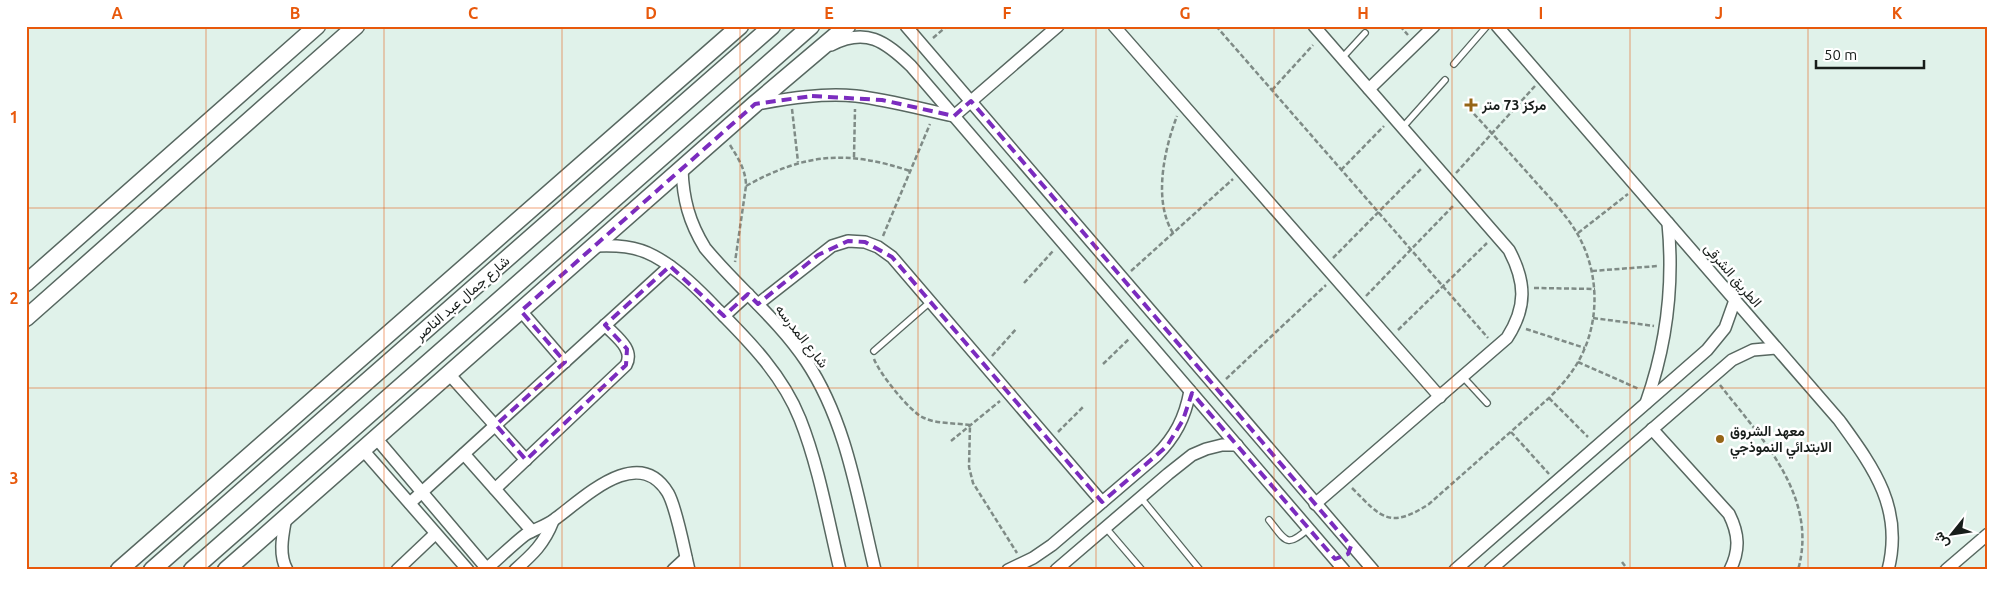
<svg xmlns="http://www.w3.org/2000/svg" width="2014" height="596" font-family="Ubuntu,Vazirmatn,sans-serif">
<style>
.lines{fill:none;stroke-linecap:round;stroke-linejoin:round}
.lane-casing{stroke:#576760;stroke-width:8}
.street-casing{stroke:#576760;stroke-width:14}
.secondary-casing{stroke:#576760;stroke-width:19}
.path{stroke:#7f8b86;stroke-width:2.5;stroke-dasharray:5 2.5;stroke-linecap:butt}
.lane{stroke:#fff;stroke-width:5.5}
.street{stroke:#fff;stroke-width:11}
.secondary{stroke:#fff;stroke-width:16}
.marked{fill:none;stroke:#7b2cbf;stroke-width:4;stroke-dasharray:10 6;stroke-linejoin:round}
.grid{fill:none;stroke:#e8590c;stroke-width:1;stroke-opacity:0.55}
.poi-dot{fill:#966516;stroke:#fff;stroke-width:2}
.labels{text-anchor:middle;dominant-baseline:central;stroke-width:5;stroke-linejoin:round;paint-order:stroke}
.poi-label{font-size:14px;font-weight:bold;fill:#171d1a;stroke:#fff;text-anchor:start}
.street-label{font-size:14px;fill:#171d1a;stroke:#fff}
.neatline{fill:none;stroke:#e8590c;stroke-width:2}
.grid-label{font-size:16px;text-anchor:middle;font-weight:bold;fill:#e8590c}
</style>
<rect width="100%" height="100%" fill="#e0f2ea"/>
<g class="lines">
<defs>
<g id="lane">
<polyline points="1342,58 1365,33"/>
<polyline points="1454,64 1487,26"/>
<polyline points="1402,128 1445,80"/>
<polyline points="874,351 930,302"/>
<polyline points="1463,377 1487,403"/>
<polyline points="1141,498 1200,570"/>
<path d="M 1269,520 C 1286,541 1286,549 1309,528"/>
<polyline points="1106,528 1142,570"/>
</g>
<g id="street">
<polyline points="906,26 1373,570"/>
<polyline points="1114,26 1440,397"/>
<path d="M 1314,26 L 1509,250 C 1526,282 1527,307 1507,338 L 1315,504"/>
<path d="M 1497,26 L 1839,420 C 1873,467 1904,508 1888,570"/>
<path d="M 831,45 C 866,27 885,41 911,66 L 1344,570"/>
<polyline points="1369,89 1434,26"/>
<path d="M 757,104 C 790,98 823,93 856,96 C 889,100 921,109 954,116 L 1058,26"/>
<path d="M 682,169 C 683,199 689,222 705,248 C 737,287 778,319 806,361 C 847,422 858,500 875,570"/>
<path d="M 595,246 C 616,245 636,246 654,256 C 678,269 699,290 718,310 C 750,342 783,376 800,419 C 819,467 828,520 840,570"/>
<polyline points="758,304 832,246 848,241 865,242 878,247 892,257 1102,502"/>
<polyline points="521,311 565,362"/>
<polyline points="724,316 748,294"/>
<polyline points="449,374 526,460"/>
<path d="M 1646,403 C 1667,344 1674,285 1668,223"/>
<path d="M 1652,429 L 1729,514 C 1739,534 1740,550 1730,570"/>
<polyline points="376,438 488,570"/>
<polyline points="363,450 468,570"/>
<polyline points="464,454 532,531"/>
<path d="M 495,489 L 626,365 C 635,349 615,336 605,325"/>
<polyline points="410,503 670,266"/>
<path d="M 286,517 C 283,534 278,554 287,570"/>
<polyline points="397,570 435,534"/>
<path d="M 485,570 C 498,559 511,546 525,535 C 535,529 546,526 555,519 C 583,499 638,443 668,493 C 677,509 684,550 689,570"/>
<path d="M 515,570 C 533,554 544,544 553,521"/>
<polyline points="673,570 686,558"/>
<path d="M 1008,570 L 1033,558 L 1052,545 L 1156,456 C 1175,437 1185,418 1190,391"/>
<polyline points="1056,570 1168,474 1192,455 1206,449 1222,445 1237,445"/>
<polyline points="1455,570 1707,350 1725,328 1735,300"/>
<polyline points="1490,570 1732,360 1753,350 1776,348"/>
<polyline points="1946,570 1988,534"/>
</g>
<g id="secondary">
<polyline points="26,283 317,26"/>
<polyline points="26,318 356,26"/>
<polyline points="119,570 740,26"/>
<polyline points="152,570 772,26"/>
<polyline points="192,570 811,26"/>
<polyline points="226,570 755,104 847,26"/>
</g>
</defs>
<use href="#lane" class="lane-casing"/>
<use href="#street" class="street-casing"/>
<use href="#secondary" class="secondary-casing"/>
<g class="path">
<polyline points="1216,26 1488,338"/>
<polyline points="1400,26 1408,35"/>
<polyline points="933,38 947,26"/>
<polyline points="1272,90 1313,45"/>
<polyline points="792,109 798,162"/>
<path d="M 730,145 C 738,158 746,170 746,186 L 735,262"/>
<polyline points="854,157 855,109"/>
<polyline points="1341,170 1384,126"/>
<polyline points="1456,173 1535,86"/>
<path d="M 746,186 C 805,153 847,150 910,171"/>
<path d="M 1173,233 C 1153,201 1164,150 1177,116"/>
<polyline points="1578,233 1628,194"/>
<polyline points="883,236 930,124"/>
<polyline points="1333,258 1422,168"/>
<polyline points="1131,271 1233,179"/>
<polyline points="1592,271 1658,266"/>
<polyline points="1024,283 1053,251"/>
<polyline points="1534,288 1595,289"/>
<polyline points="1366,296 1454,205"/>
<polyline points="1593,318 1654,326"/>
<polyline points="1526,329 1585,348"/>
<polyline points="1398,330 1487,243"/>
<polyline points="992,356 1017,328"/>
<path d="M 874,359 C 879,373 911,413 924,418 C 937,424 956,423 970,425 L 969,467 L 973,483 L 1017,553"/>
<polyline points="1578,362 1639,389"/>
<polyline points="1103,364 1129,339"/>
<polyline points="1226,379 1326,285"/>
<path d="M 1720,385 C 1761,438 1819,496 1798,570"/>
<polyline points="1549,398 1588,437"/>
<polyline points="1058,432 1084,406"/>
<polyline points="1511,432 1549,474"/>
<polyline points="951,441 1000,401"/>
<path d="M 1352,488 C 1381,517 1389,530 1429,504 L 1549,398 C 1560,387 1570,376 1578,362 C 1600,324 1600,274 1578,235 C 1567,215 1548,196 1533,179 C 1510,153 1487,128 1464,103"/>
<polyline points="1622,562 1628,570"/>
</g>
<use href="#lane" class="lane"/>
<use href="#street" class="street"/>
<use href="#secondary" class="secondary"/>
</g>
<path class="marked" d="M 812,96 L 882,100 L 954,116 L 971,101 L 1351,546 L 1348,554 L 1335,559 L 1192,393 L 1183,420 L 1167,446 L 1102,502 L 892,257 L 865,242 L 848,241 L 818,255 L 758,304 L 748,294 L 724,316 L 670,266 L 605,325 L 627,349 L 626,365 L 526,460 L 496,425 L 565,362 L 521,311 L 755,104 Z"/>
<path class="grid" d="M 206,26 L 206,570M 384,26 L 384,570M 562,26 L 562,570M 740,26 L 740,570M 918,26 L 918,570M 1096,26 L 1096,570M 1274,26 L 1274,570M 1452,26 L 1452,570M 1630,26 L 1630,570M 1808,26 L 1808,570M 26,208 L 1988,208M 26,388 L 1988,388"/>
<g class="poi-dot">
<path d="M1468.5 97.5h5v5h5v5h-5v5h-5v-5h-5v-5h5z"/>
<circle cx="1720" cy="439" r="5"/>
</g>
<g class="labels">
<g class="poi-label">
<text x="1482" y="105">مركز 73 متر</text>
<text x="1730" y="431">معهد الشروق<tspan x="1730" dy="16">الابتدائي النموذجي</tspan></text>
</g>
<g class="street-label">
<text transform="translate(1733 275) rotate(49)">الطريق الشرقى</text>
<text transform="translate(462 298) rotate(-41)">شارع جمال عبد الناصر</text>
<text transform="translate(802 336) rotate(52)">شارع المدرسه</text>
</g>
</g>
<rect width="2014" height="596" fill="none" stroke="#ffffff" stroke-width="55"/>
<g transform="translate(1952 534) rotate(240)" stroke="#ffffff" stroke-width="4" paint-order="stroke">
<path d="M0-4L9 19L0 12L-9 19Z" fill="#171d1a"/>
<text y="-8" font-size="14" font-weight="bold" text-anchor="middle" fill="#171d1a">ش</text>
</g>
<path d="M1816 60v8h108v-8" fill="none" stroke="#171d1a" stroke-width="2.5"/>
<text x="1824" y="60" font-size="15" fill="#171d1a" stroke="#ffffff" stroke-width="4" paint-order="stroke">50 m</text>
<rect x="28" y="28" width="1958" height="540" class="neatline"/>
<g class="grid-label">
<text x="117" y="19">A</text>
<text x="295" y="19">B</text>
<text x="473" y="19">C</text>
<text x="651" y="19">D</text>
<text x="829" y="19">E</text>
<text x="1007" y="19">F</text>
<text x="1185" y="19">G</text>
<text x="1363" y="19">H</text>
<text x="1541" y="19">I</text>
<text x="1719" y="19">J</text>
<text x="1897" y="19">K</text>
<text x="14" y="123">1</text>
<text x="14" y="304">2</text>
<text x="14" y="484">3</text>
</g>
</svg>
